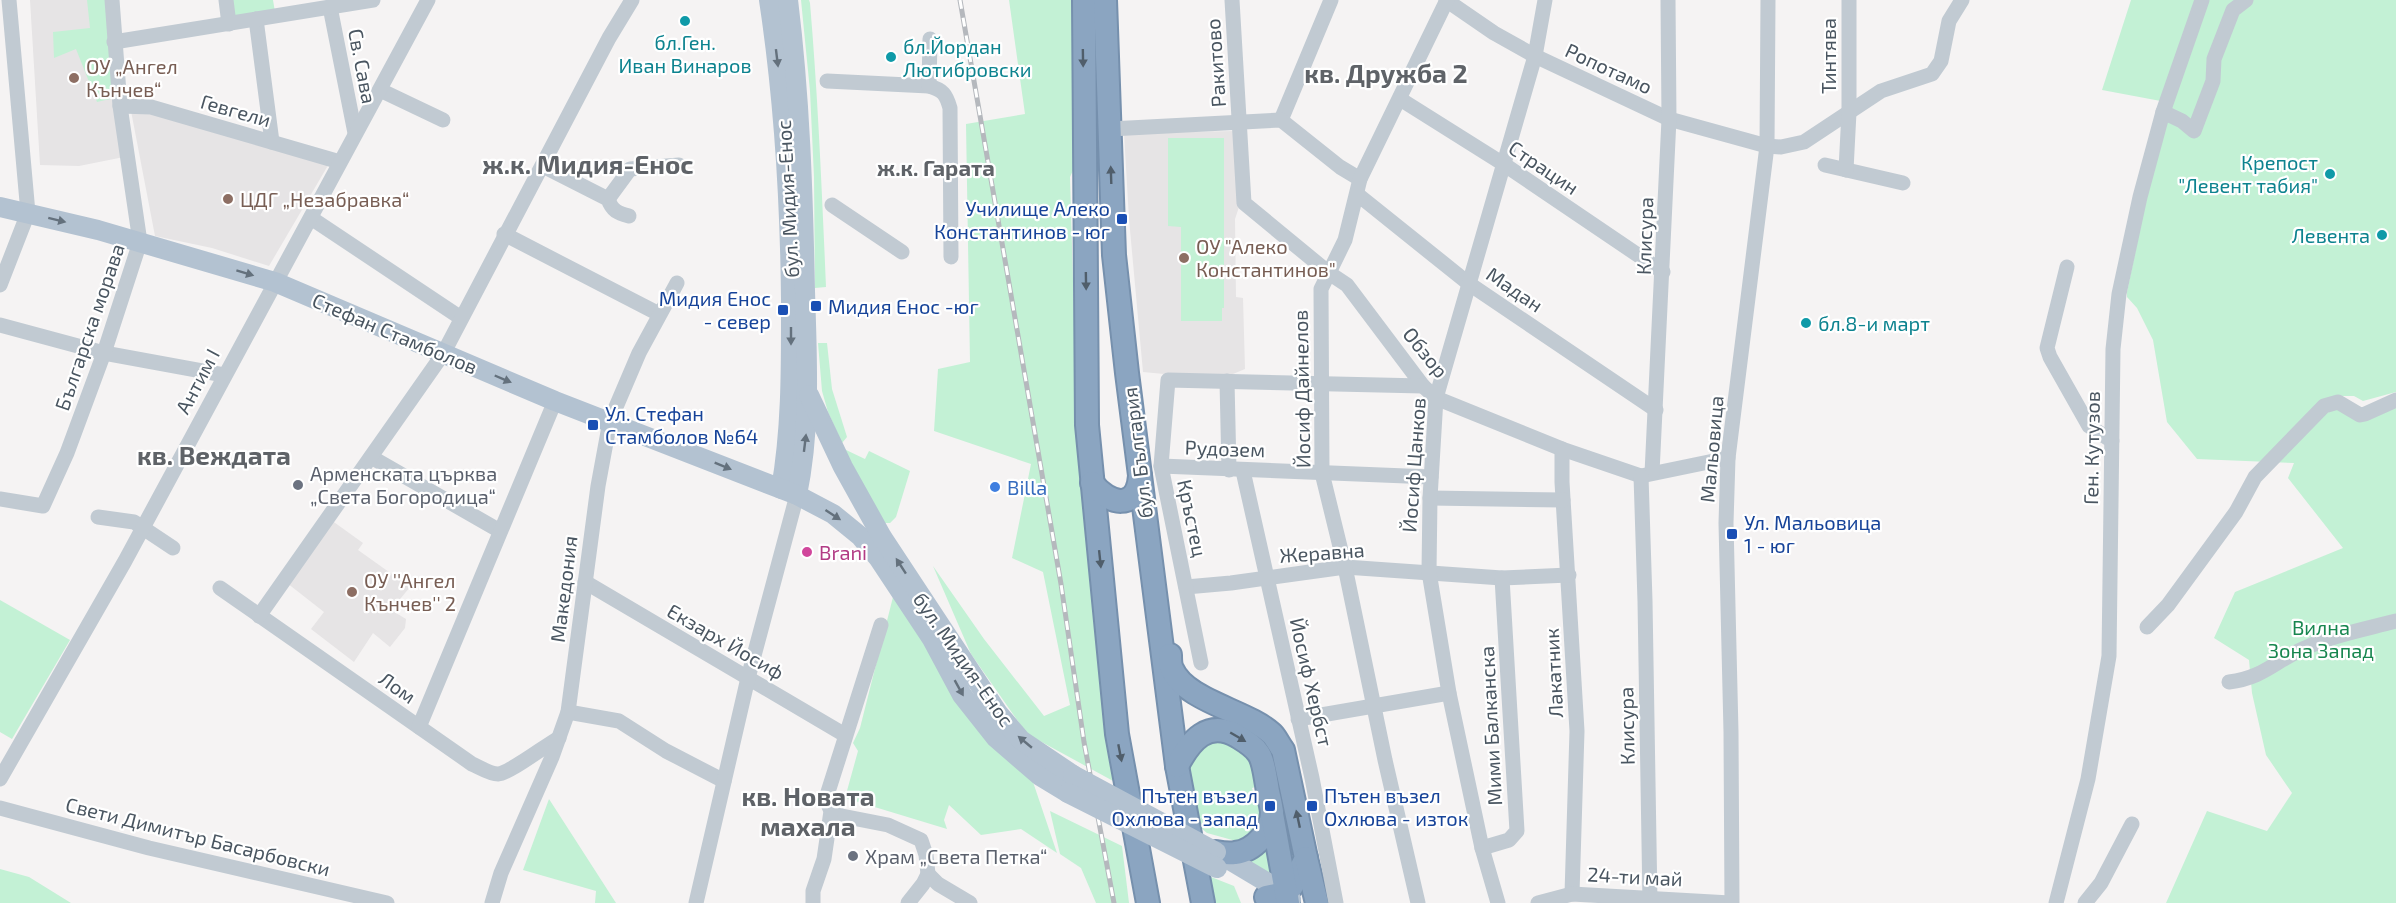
<svg xmlns="http://www.w3.org/2000/svg" width="2396" height="903" font-family="'Exo 2',sans-serif">
<style>
.education{fill:#e6e4e5}
.green{fill:#c3f1d5}
.lines{fill:none;stroke-linecap:round;stroke-linejoin:round}
.highway-casing{stroke:#7690ad;stroke-width:26}
.minor{stroke:#c1cad2;stroke-width:15}
.major{stroke:#b3c2d1;stroke-width:20}
.highway{stroke:#8ba5c1;stroke-width:22}
.rail-casing{stroke:#b5b8bd;stroke-width:5}
.rail{stroke:#fff;stroke-width:3;stroke-dasharray:9;stroke-linecap:butt}
.major-bridge{stroke:#b3c2d1;stroke-width:20}
.oneway{fill:#64717d}
.oneway2{fill:#505e6b}
.culture-dot{fill:#0f9aa8;stroke:#fff;stroke-width:2}
.education-dot{fill:#8d6e63;stroke:#fff;stroke-width:2}
.transit-dot{fill:#1a4fb4;stroke:#fff;stroke-width:2}
.worship-dot{fill:#6b7280;stroke:#fff;stroke-width:2}
.shop-dot{fill:#3f7fe0;stroke:#fff;stroke-width:2}
.hotel-dot{fill:#d1479c;stroke:#fff;stroke-width:2}
.labels{text-anchor:middle;dominant-baseline:central;stroke-width:4.5;stroke-linejoin:round;paint-order:stroke}
.culture-label{font-size:20px;fill:#0d838f;stroke:#fff;text-anchor:start}
.street-label{font-size:20px;fill:#4a5661;stroke:#fff}
.education-label{font-size:20px;fill:#785e54;stroke:#fff;text-anchor:start}
.transit-label{font-size:20px;fill:#164399;stroke:#fff;text-anchor:start}
.worship-label{font-size:20px;fill:#5b616d;stroke:#fff;text-anchor:start}
.shop-label{font-size:20px;fill:#366cbe;stroke:#fff;text-anchor:start}
.hotel-label{font-size:20px;fill:#b23c85;stroke:#fff;text-anchor:start}
.park-label{font-size:20px;fill:#17864f;stroke:#fff}
.quarter-label{font-size:22px;font-weight:bold;fill:#5f6368;stroke:#fff}
.district-label{font-size:26px;font-weight:bold;fill:#5f6368;stroke:#fff}
</style>
<rect width="100%" height="100%" fill="#f5f3f3"/>
<g class="education">
<polygon points="30,0 106,0 124,157 79,166 40,165"/>
<polygon points="149,110 330,162 269,266 212,248 155,236 131,111"/>
<polygon points="1235,131 1240,204 1235,219 1236,297 1243,298 1245,369 1233,374 1164,374 1143,372 1129,219 1124,133"/>
<polygon points="331,520 363,543 358,550 410,587 391,610 406,619 405,628 390,647 373,633 354,662 311,629 324,612 287,583"/>
</g>
<g class="green">
<polygon points="87,0 106,0 114,98 97,102 76,49 54,58 53,32 90,28"/>
<polygon points="231,0 273,0 275,12 234,19"/>
<path d="M 801,0 L 809,0 L 810,3 C 818,97 822,192 826,287 L 815,288 L 814,177 L 810,91 Z"/>
<polygon points="1009,0 1074,0 1075,166 1070,177 1076,386 1115,782 1027,734 971,654 933,566 984,639 1044,716 1070,705 1043,572 1012,558 1031,464 934,431 938,369 970,362 966,124 1025,114"/>
<polygon points="2131,0 2396,0 2396,392 2363,401 2354,396 2341,396 2327,413 2340,406 2365,420 2396,407 2396,903 2166,903 2207,811 2267,831 2292,793 2266,755 2252,693 2249,660 2214,638 2235,592 2343,548 2288,478 2294,463 2197,459 2167,422 2153,340 2137,308 2127,297 2127,292 2166,102 2102,90"/>
<polygon points="1168,138 1224,138 1224,308 1222,308 1222,321 1181,321 1181,227 1168,226"/>
<polygon points="818,343 827,343 832,389 847,437 842,443 828,412 822,391"/>
<polygon points="844,449 865,459 869,451 910,471 896,517 890,523 883,523"/>
<polygon points="894,593 1033,782 1057,853 1021,829 981,835 949,805 944,820 947,829 845,798 858,751 853,743 860,728"/>
<polygon points="0,600 70,640 12,739 0,732"/>
<path d="M 1212,738 L 1223,739 L 1253,759 L 1259,786 L 1252,788 L 1253,791 L 1259,790 C 1264,816 1263,831 1236,841 L 1207,833 L 1195,823 L 1187,772 L 1192,755 Z"/>
<polygon points="549,799 616,903 595,903 596,891 523,870"/>
<polygon points="1050,811 1122,846 1129,903 1096,903 1081,868 1060,854"/>
<polygon points="1267,838 1275,878 1239,857"/>
<polygon points="0,869 29,877 71,903 0,903"/>
<polygon points="1206,875 1234,886 1241,903 1211,903"/>
</g>
<g class="lines">
<defs>
<g id="highway">
<polyline points="1084,0 1087,425 1117,734 1148,903"/>
<polyline points="1105,0 1114,255 1127,373 1177,766 1203,903"/>
<path d="M 1092,483 C 1109,505 1137,511 1140,476"/>
<path d="M 1170,655 C 1170,659 1170,665 1172,669 C 1185,701 1248,711 1272,734 C 1276,738 1279,745 1283,750 L 1306,858 L 1292,886 L 1285,893 L 1266,897"/>
<path d="M 1177,766 C 1190,741 1208,719 1237,736 C 1245,741 1254,746 1259,754 C 1264,762 1265,775 1267,785 C 1268,794 1271,803 1272,812 C 1272,831 1254,851 1235,853 C 1229,854 1222,853 1216,852"/>
<polyline points="1272,814 1288,903"/>
<polyline points="1306,858 1317,903"/>
</g>
</defs>
<use href="#highway" class="highway-casing"/>
<g class="minor">
<polyline points="226,0 229,24"/>
<polyline points="1232,0 1244,203 1329,273 1347,285 1423,386 1436,398 1562,449 1641,476 1728,458"/>
<polyline points="1446,0 1494,33 1535,56 1669,119 1767,146 1781,147 1804,142 1881,91 1932,74 1941,61 1949,21 1962,0"/>
<polyline points="330,7 355,133"/>
<polyline points="256,19 272,142"/>
<polyline points="114,42 373,0"/>
<path d="M 827,81 L 929,86 C 943,90 946,94 950,108 L 951,257"/>
<polyline points="929,86 930,39"/>
<polyline points="380,90 443,120"/>
<polyline points="1400,99 1505,165 1663,272"/>
<polyline points="120,106 151,107 340,162"/>
<polyline points="2163,112 2182,121 2194,131 2213,81 2214,59 2233,10 2246,0"/>
<polyline points="1281,120 1331,0"/>
<polyline points="1110,129 1281,120 1340,167 1360,179"/>
<polyline points="1825,165 1903,183"/>
<path d="M 543,166 L 608,199 C 612,211 618,213 629,216"/>
<polyline points="1846,170 1849,112 1849,0"/>
<polyline points="1357,194 1468,283 1656,410"/>
<polyline points="608,199 630,169 679,165"/>
<polyline points="832,205 902,252"/>
<polyline points="311,218 461,318"/>
<polyline points="504,234 659,314"/>
<polyline points="2067,267 2047,348 2050,357 2089,426 2112,441"/>
<polyline points="0,285 28,213 9,0"/>
<polyline points="0,325 104,353 224,375"/>
<polyline points="1227,381 1229,470"/>
<polyline points="1562,449 1562,482 1577,731 1572,894"/>
<polyline points="371,457 500,531"/>
<polyline points="1161,466 1431,477"/>
<polyline points="1243,471 1312,778 1336,903"/>
<polyline points="1652,473 1669,119 1668,0"/>
<polyline points="1641,476 1645,601 1650,903"/>
<polyline points="1430,498 1563,500"/>
<polyline points="0,499 43,506 67,453 104,353 140,242 120,106 112,0"/>
<polyline points="98,517 134,522 173,548"/>
<polyline points="585,582 845,735"/>
<polyline points="1186,587 1231,583 1345,567 1502,578 1569,575"/>
<path d="M 220,588 L 472,764 C 479,767 490,774 498,774 C 510,773 546,745 559,738"/>
<polyline points="259,616 443,354 609,38 632,0"/>
<polyline points="2147,627 2168,605 2236,512 2255,477 2324,406 2338,402 2360,415 2365,414 2396,400"/>
<polyline points="1201,663 1161,466 1168,380 1423,386"/>
<path d="M 2229,682 C 2264,678 2276,660 2305,648 C 2334,635 2366,629 2396,621"/>
<polyline points="568,712 619,721 666,751 724,781"/>
<polyline points="1298,719 1449,693"/>
<polyline points="419,727 555,401"/>
<polyline points="0,779 125,561 428,0"/>
<polyline points="0,808 149,848 387,903"/>
<polyline points="831,811 842,816 888,825 921,840 926,855 928,874"/>
<polyline points="1482,848 1509,840 1517,831 1502,578"/>
<polyline points="492,903 501,873 552,757 568,712 598,486 610,421 639,353 677,283"/>
<polyline points="696,903 748,678 797,495"/>
<polyline points="813,903 813,891 824,859 831,811 827,802 828,792 881,625"/>
<polyline points="908,903 923,884 928,874 938,884 970,903"/>
<polyline points="1418,903 1385,760 1345,567 1322,473 1321,289 1345,240 1360,179 1447,0"/>
<polyline points="1498,903 1482,848 1449,693 1429,572 1430,498 1436,398 1535,56 1545,0"/>
<polyline points="1538,903 1572,894 1730,903"/>
<polyline points="1732,903 1731,732 1726,523 1728,458 1767,146 1768,0"/>
<polyline points="2056,903 2088,779 2109,656 2113,349 2119,294 2140,197 2163,112 2202,0"/>
<polyline points="2085,903 2101,883 2132,824"/>
</g>
<g class="major">
<path d="M 769,0 C 784,99 790,199 791,299 C 791,363 792,426 781,489"/>
<path d="M 788,0 C 800,97 803,193 805,291 C 807,359 811,427 797,495"/>
<polyline points="0,207 98,230 275,282 555,401 797,495 833,514 860,536 879,559 932,639 962,695 996,738 1040,776 1068,793"/>
<polyline points="809,395 843,467 882,537 998,713 1021,740 1073,775"/>
<polyline points="1216,852 1285,893 1291,899"/>
</g>
<use href="#highway" class="highway"/>
<defs>
<polyline id="rail" points="960,0 1061,584 1084,742 1114,903"/>
</defs>
<use href="#rail" class="rail-casing"/>
<use href="#rail" class="rail"/>
<g class="major-bridge">
<polyline points="1073,775 1216,852"/>
<polyline points="1068,793 1217,868"/>
</g>
</g>
<defs><path id="oneway-solid" d="M-6-.8H1V-3.2L6.5 0L1 3.2V.8H-6Z" transform="scale(1.5)"/></defs>
<g class="oneway">
<use href="#oneway-solid" transform="translate(777 58) rotate(83)"/>
<use href="#oneway-solid" transform="translate(57 220) rotate(14)"/>
<use href="#oneway-solid" transform="translate(245 273) rotate(17)"/>
<use href="#oneway-solid" transform="translate(791 336) rotate(90)"/>
<use href="#oneway-solid" transform="translate(503 379) rotate(23)"/>
<use href="#oneway-solid" transform="translate(805 443) rotate(-83)"/>
<use href="#oneway-solid" transform="translate(723 466) rotate(22)"/>
<use href="#oneway-solid" transform="translate(833 515) rotate(33)"/>
<use href="#oneway-solid" transform="translate(901 566) rotate(-123)"/>
<use href="#oneway-solid" transform="translate(959 688) rotate(61)"/>
<use href="#oneway-solid" transform="translate(1025 742) rotate(-140)"/>
</g>
<g class="oneway2">
<use href="#oneway-solid" transform="translate(1083 58) rotate(89)"/>
<use href="#oneway-solid" transform="translate(1111 175) rotate(-92)"/>
<use href="#oneway-solid" transform="translate(1086 281) rotate(89)"/>
<use href="#oneway-solid" transform="translate(1100 559) rotate(84)"/>
<use href="#oneway-solid" transform="translate(1238 737) rotate(30)"/>
<use href="#oneway-solid" transform="translate(1120 753) rotate(79)"/>
<use href="#oneway-solid" transform="translate(1298 819) rotate(-102)"/>
</g>
<g class="culture-dot">
<circle cx="685" cy="21" r="6"/>
<circle cx="891" cy="57" r="6"/>
<circle cx="2330" cy="174" r="6"/>
<circle cx="2382" cy="235" r="6"/>
<circle cx="1806" cy="323" r="6"/>
</g>
<g class="education-dot">
<circle cx="74" cy="78" r="6"/>
<circle cx="228" cy="199" r="6"/>
<circle cx="1184" cy="258" r="6"/>
<circle cx="352" cy="592" r="6"/>
</g>
<g class="transit-dot">
<rect x="1116" y="213" width="12" height="12" rx="3"/>
<rect x="810" y="300" width="12" height="12" rx="3"/>
<rect x="777" y="304" width="12" height="12" rx="3"/>
<rect x="587" y="419" width="12" height="12" rx="3"/>
<rect x="1726" y="528" width="12" height="12" rx="3"/>
<rect x="1264" y="800" width="12" height="12" rx="3"/>
<rect x="1306" y="800" width="12" height="12" rx="3"/>
</g>
<g class="worship-dot">
<circle cx="298" cy="485" r="6"/>
<circle cx="853" cy="856" r="6"/>
</g>
<circle class="shop-dot" cx="995" cy="487" r="6"/>
<circle class="hotel-dot" cx="807" cy="552" r="6"/>
<g class="labels">
<g class="culture-label">
<text x="685" y="42" text-anchor="middle">бл.Ген.<tspan x="685" dy="23">Иван Винаров</tspan></text>
<text x="903" y="46">бл.Йордан<tspan x="903" dy="23">Лютибровски</tspan></text>
<text x="2318" y="162" text-anchor="end">Крепост<tspan x="2318" dy="23">"Левент табия"</tspan></text>
<text x="2370" y="235" text-anchor="end">Левента</text>
<text x="1818" y="323">бл.8-и март</text>
</g>
<g class="street-label">
<text transform="translate(1828 56) rotate(-90)">Тинтява</text>
<text transform="translate(1215 63) rotate(-94)">Ракитово</text>
<text transform="translate(363 66) rotate(79)">Св. Сава</text>
<text transform="translate(1609 68) rotate(25)">Ропотамо</text>
<text transform="translate(236 110) rotate(16)">Гевгели</text>
<text transform="translate(1544 167) rotate(34)">Страцин</text>
<text transform="translate(787 199) rotate(-93)">бул. Мидия-Енос</text>
<text transform="translate(1644 236) rotate(-88)">Клисура</text>
<text transform="translate(1515 289) rotate(34)">Мадан</text>
<text transform="translate(89 327) rotate(-71)">Българска морава</text>
<text transform="translate(395 333) rotate(23)">Стефан Стамболов</text>
<text transform="translate(1426 352) rotate(51)">Обзор</text>
<text transform="translate(197 381) rotate(-62)">Антим I</text>
<text transform="translate(1301 389) rotate(-91)">Йосиф Дайнелов</text>
<text transform="translate(1225 448) rotate(2)">Рудозем</text>
<text transform="translate(2091 448) rotate(-89)">Ген. Кутузов</text>
<text transform="translate(1711 449) rotate(-85)">Мальовица</text>
<text transform="translate(1137 453) rotate(-97)">бул. България</text>
<text transform="translate(1413 465) rotate(-86)">Йосиф Цанков</text>
<text transform="translate(1193 518) rotate(78)">Кръстец</text>
<text transform="translate(1322 552) rotate(-4)">Жеравна</text>
<text transform="translate(563 589) rotate(-83)">Македония</text>
<text transform="translate(726 641) rotate(30)">Екзарх Йосиф</text>
<text transform="translate(964 659) rotate(55)">бул. Мидия-Енос</text>
<text transform="translate(1553 673) rotate(-93)">Лакатник</text>
<text transform="translate(1312 682) rotate(77)">Йосиф Хербст</text>
<text transform="translate(398 687) rotate(35)">Лом</text>
<text transform="translate(1490 726) rotate(-93)">Мими Балканска</text>
<text transform="translate(1626 726) rotate(-91)">Клисура</text>
<text transform="translate(198 836) rotate(14)">Свети Димитър Басарбовски</text>
<text transform="translate(1635 876) rotate(3)">24-ти май</text>
</g>
<g class="education-label">
<text x="86" y="66">ОУ „Ангел<tspan x="86" dy="23">Кънчев“</tspan></text>
<text x="240" y="199">ЦДГ „Незабравка“</text>
<text x="1196" y="246">ОУ "Алеко<tspan x="1196" dy="23">Константинов"</tspan></text>
<text x="364" y="580">ОУ ''Ангел<tspan x="364" dy="23">Кънчев'' 2</tspan></text>
</g>
<g class="transit-label">
<text x="1110" y="208" text-anchor="end">Училище Алеко<tspan x="1110" dy="23">Константинов - юг</tspan></text>
<text x="771" y="298" text-anchor="end">Мидия Енос<tspan x="771" dy="23">- север</tspan></text>
<text x="828" y="306">Мидия Енос -юг</text>
<text x="605" y="413">Ул. Стефан<tspan x="605" dy="23">Стамболов №64</tspan></text>
<text x="1744" y="522">Ул. Мальовица<tspan x="1744" dy="23">1 - юг</tspan></text>
<text x="1258" y="795" text-anchor="end">Пътен възел<tspan x="1258" dy="23">Охлюва - запад</tspan></text>
<text x="1324" y="795">Пътен възел<tspan x="1324" dy="23">Охлюва - изток</tspan></text>
</g>
<g class="worship-label">
<text x="310" y="473">Арменската църква<tspan x="310" dy="23">„Света Богородица“</tspan></text>
<text x="865" y="856">Храм „Света Петка“</text>
</g>
<g class="shop-label">
<text x="1007" y="487">Billa</text>
</g>
<g class="hotel-label">
<text x="819" y="552">Brani</text>
</g>
<g class="park-label">
<text x="2321" y="627">Вилна<tspan x="2321" dy="23">Зона Запад</tspan></text>
</g>
<g class="quarter-label">
<text x="936" y="167">ж.к. Гарата</text>
</g>
<g class="district-label">
<text x="1386" y="72">кв. Дружба 2</text>
<text x="588" y="163">ж.к. Мидия-Енос</text>
<text x="214" y="454">кв. Веждата</text>
<text x="808" y="795">кв. Новата<tspan x="808" dy="30">махала</tspan></text>
</g>
</g>
</svg>
